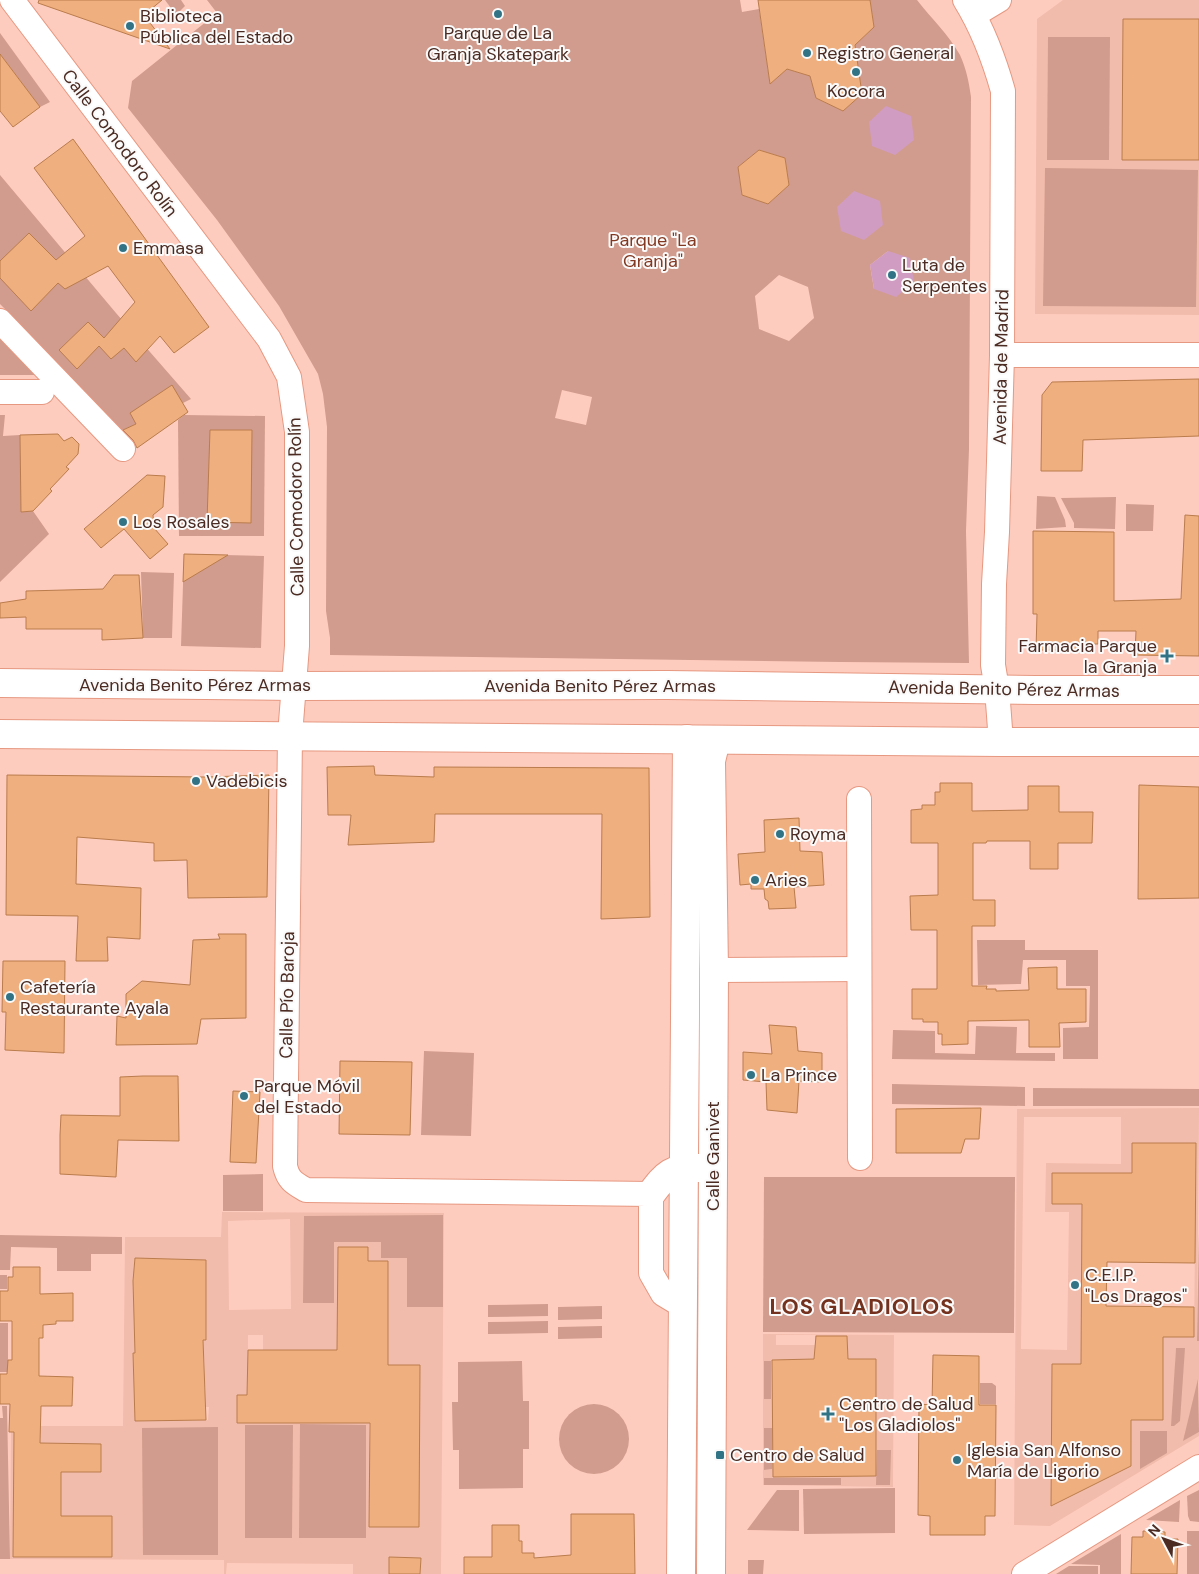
<svg xmlns="http://www.w3.org/2000/svg" width="1199" height="1574" font-family="'DM Sans',sans-serif">
<style>
.built{fill:#f2bcac;fill-rule:evenodd}
.green{fill:#d19c8d;fill-rule:evenodd}
.water{fill:#d19cc2}
.building{fill:#f0af7e;stroke:#ba7c4c}
.lines{fill:none;stroke-linecap:round;stroke-linejoin:round}
.minor-casing{stroke:#e69881;stroke-width:26}
.tertiary-casing{stroke:#e69881;stroke-width:30}
.minor{stroke:#fff;stroke-width:24}
.tertiary{stroke:#fff;stroke-width:28}
.poi-dot{fill:#327486;stroke:#fafafa;stroke-width:2}
.labels{text-anchor:middle;dominant-baseline:central;stroke-width:4;stroke-linejoin:round;paint-order:stroke}
.poi-label{font-size:18px;fill:#4b2b22;stroke:#fafafa;text-anchor:start}
.street-label{font-size:18px;fill:#4b2b22;stroke:#fafafa}
.park-label{font-size:18px;fill:#833821;stroke:#fafafa}
.district-label{font-size:22px;font-weight:bold;letter-spacing:1px;fill:#74311d;stroke:#fafafa}
</style>
<rect width="100%" height="100%" fill="#feccbe"/>
<g class="built">
<polygon points="1063,0 1199,0 1199,23 1197,19 1123,19 1122,160 1199,160 1199,315 1035,314 1037,19"/>
<path d="M 1199,1108 L 1197,1341 L 1199,1341 L 1199,1379 L 1184,1440 L 1199,1432 L 1199,1436 L 1050,1526 L 1014,1525 L 1017,1109 ZM 1024,1117 L 1121,1117 L 1121,1164 L 1046,1163 L 1045,1212 L 1069,1212 L 1067,1350 L 1021,1349 ZM 1132,1143 L 1196,1143 L 1194,1336 L 1163,1337 L 1163,1420 L 1131,1420 L 1131,1466 L 1052,1506 L 1052,1365 L 1081,1364 L 1082,1204 L 1052,1204 L 1052,1173 L 1132,1173 ZM 1176,1348 L 1185,1348 L 1172,1426 Z"/>
<path d="M 222,1212 L 444,1213 L 441,1574 L 420,1574 L 421,1558 L 390,1557 L 389,1574 L 353,1574 L 353,1564 L 227,1563 L 226,1574 L 224,1574 L 224,1560 L 10,1559 L 11,1426 L 123,1426 L 125,1237 L 221,1237 ZM 443,1215 L 381,1242 L 334,1242 ZM 290,1219 L 291,1309 L 229,1310 L 228,1221 ZM 338,1247 L 367,1247 L 368,1261 L 388,1261 L 388,1365 L 420,1365 L 419,1526 L 369,1527 L 369,1418 L 237,1395 L 339,1395 L 248,1385 L 248,1335 L 263,1335 L 263,1350 L 337,1350 ZM 135,1258 L 205,1260 L 206,1340 L 186,1340 L 204,1355 L 206,1407 L 209,1407 L 208,1420 L 183,1421 L 183,1418 L 160,1420 L 135,1421 L 133,1353 L 159,1354 L 135,1338 L 133,1282 ZM 14,1443 L 101,1444 L 101,1472 L 61,1472 L 61,1516 L 112,1516 L 112,1557 L 13,1557 Z"/>
<path d="M 763,1334 L 894,1335 L 893,1487 L 763,1485 ZM 776,1335 L 815,1335 L 815,1345 L 776,1345 ZM 816,1336 L 847,1336 L 848,1348 L 815,1349 ZM 764,1361 L 771,1361 L 771,1399 L 764,1399 ZM 772,1428 L 772,1469 L 764,1470 L 764,1429 Z"/>
</g>
<g class="green">
<polygon points="165,0 181,0 185,6 176,15"/>
<path d="M 207,0 L 740,0 L 742,12 L 759,9 L 770,84 L 787,69 L 810,76 L 816,98 L 843,111 L 862,94 L 855,45 L 874,27 L 870,0 L 917,0 C 931,18 949,35 960,55 C 966,68 969,82 971,97 L 969,449 L 966,531 L 969,663 L 840,662 L 330,655 L 330,638 L 326,611 L 327,427 L 323,394 L 318,374 L 279,306 L 256,274 L 217,220 L 128,108 L 132,81 L 217,13 ZM 759,150 L 785,158 L 789,185 L 768,204 L 742,195 L 738,167 ZM 888,251 L 874,289 L 870,265 ZM 779,275 L 808,287 L 814,318 L 789,341 L 759,329 L 755,296 ZM 562,390 L 592,397 L 586,425 L 555,418 Z"/>
<polygon points="0,33 50,102 40,107 0,54"/>
<polygon points="1048,37 1110,37 1109,160 1047,160"/>
<polygon points="1045,168 1198,170 1196,307 1043,306"/>
<polygon points="0,175 116,313 191,399 183,403 164,390 136,424 119,432 21,325 0,304"/>
<polygon points="0,329 46,375 0,375"/>
<polygon points="0,415 5,415 3,436 20,435 22,512 33,511 49,534 0,582"/>
<polygon points="184,415 265,416 264,536 179,536 178,420"/>
<polygon points="1037,496 1055,497 1065,520 1066,527 1036,529"/>
<polygon points="1116,497 1115,529 1074,528 1074,523 1061,498"/>
<polygon points="1126,504 1154,505 1153,531 1126,531"/>
<polygon points="184,554 264,556 261,648 181,646"/>
<polygon points="141,572 174,573 172,638 143,638"/>
<polygon points="977,940 1025,940 1025,950 1098,950 1098,1059 1063,1059 1063,1028 1089,1027 1090,986 1066,986 1066,960 1023,960 1021,984 978,985"/>
<polygon points="976,1026 1017,1027 1016,1053 1055,1053 1055,1061 892,1059 893,1030 935,1031 935,1053 975,1054"/>
<polygon points="424,1051 474,1053 471,1136 421,1135"/>
<polygon points="892,1084 1025,1087 1025,1106 892,1104"/>
<polygon points="1033,1088 1199,1089 1199,1106 1033,1106"/>
<polygon points="263,1174 263,1211 223,1211 223,1175"/>
<polygon points="764,1177 1015,1177 1014,1333 763,1332"/>
<polygon points="443,1215 443,1307 407,1307 407,1258 381,1258 381,1242 334,1242 334,1303 303,1303 304,1216"/>
<polygon points="1199,1233 1199,1341 1197,1341"/>
<polygon points="0,1235 122,1237 122,1254 91,1254 91,1271 57,1271 57,1248 11,1247 10,1270 0,1270"/>
<rect x="0" y="1275" width="7" height="14"/>
<polygon points="548,1304 548,1316 488,1317 488,1305"/>
<polygon points="602,1306 602,1319 558,1320 558,1307"/>
<polygon points="548,1321 548,1333 488,1334 488,1322"/>
<rect x="0" y="1323" width="8" height="49"/>
<polygon points="602,1326 602,1338 558,1339 558,1327"/>
<polygon points="1176,1348 1185,1348 1180,1421 1174,1426 1171,1426"/>
<polygon points="522,1361 523,1401 529,1401 529,1449 523,1449 523,1488 459,1489 459,1450 453,1450 452,1402 458,1402 458,1362"/>
<rect x="764" y="1361" width="7" height="38"/>
<polygon points="1198,1379 1199,1432 1183,1441"/>
<polygon points="980,1383 992,1383 996,1386 996,1404 980,1404"/>
<circle cx="594" cy="1439" r="35"/>
<polygon points="2,1406 7,1406 10,1559 0,1559 0,1418 3,1418"/>
<polygon points="300,1424 366,1425 366,1538 299,1538"/>
<polygon points="245,1425 293,1425 292,1538 245,1538"/>
<polygon points="218,1427 218,1555 143,1555 142,1428"/>
<polygon points="764,1428 773,1428 772,1469 764,1470"/>
<polygon points="1140,1431 1167,1431 1167,1453 1140,1469"/>
<polygon points="877,1450 891,1450 890,1485 876,1485"/>
<rect x="764" y="1478" width="77" height="7"/>
<polygon points="895,1488 895,1533 804,1534 803,1489"/>
<polygon points="777,1490 799,1490 799,1531 747,1530"/>
<polygon points="1199,1490 1199,1522 1190,1521 1188,1516 1187,1496"/>
<polygon points="1180,1500 1179,1522 1146,1520"/>
<rect x="1187" y="1531" width="12" height="43"/>
<polygon points="1121,1534 1121,1574 1100,1574 1100,1565 1071,1564"/>
<polygon points="748,1560 764,1560 763,1574 748,1574"/>
<polygon points="1069,1566 1098,1566 1098,1574 1056,1574"/>
</g>
<g class="water">
<polygon points="886,106 911,116 914,140 895,155 872,146 869,122"/>
<polygon points="854,191 880,201 883,225 864,240 841,231 837,207"/>
<polygon points="888,251 910,258 914,282 896,297 874,289 870,265"/>
</g>
<g class="building">
<polygon points="39,0 162,0 144,15 170,49 38,3"/>
<polygon points="758,0 870,0 874,27 855,45 862,94 843,111 816,98 810,76 787,69 770,84"/>
<polygon points="1123,19 1199,19 1199,160 1122,160"/>
<polygon points="0,54 40,107 13,127 0,111"/>
<polygon points="73,139 209,327 174,353 160,336 136,362 124,348 111,359 99,346 77,369 59,350 88,322 104,338 135,302 108,266 65,289 58,283 31,311 0,278 0,261 29,233 56,260 85,236 34,168"/>
<polygon points="759,150 785,158 789,185 768,204 742,195 738,167"/>
<polygon points="1199,379 1199,436 1083,440 1082,471 1041,471 1042,395 1052,382"/>
<polygon points="172,385 188,412 137,448 133,440 123,430 136,424 130,413"/>
<polygon points="210,430 252,430 251,523 207,522"/>
<polygon points="58,434 64,441 72,437 79,444 78,454 66,467 69,469 50,489 52,491 33,511 21,512 20,435"/>
<polygon points="147,475 165,476 163,507 153,515 154,528 168,544 150,559 124,529 101,548 84,529"/>
<polygon points="1185,515 1199,516 1199,656 1135,655 1136,631 1098,631 1098,644 1089,644 1089,650 1036,650 1037,614 1033,614 1033,531 1114,532 1114,601 1181,599"/>
<polygon points="184,554 228,555 183,582"/>
<polygon points="114,575 139,575 143,638 102,640 102,629 26,629 26,617 0,618 0,603 26,599 26,591 103,589"/>
<polygon points="374,766 375,775 434,777 434,767 649,768 650,917 601,919 602,814 435,814 434,842 348,845 351,815 328,815 327,767"/>
<polygon points="7,775 206,777 269,775 267,897 188,898 187,860 154,861 154,843 77,837 76,884 141,888 140,939 107,937 108,961 76,961 78,916 6,915"/>
<polygon points="940,783 972,783 972,811 1028,810 1028,786 1059,786 1059,812 1093,812 1092,843 1058,843 1058,869 1030,869 1030,841 987,841 986,843 973,843 973,900 995,900 995,926 972,926 972,986 987,986 986,989 996,989 996,991 1029,990 1028,968 1057,967 1057,989 1086,989 1086,1022 1059,1023 1060,1047 1029,1047 1029,1020 968,1021 968,1044 942,1045 942,1034 938,1034 938,1022 923,1022 923,1019 912,1019 912,989 937,989 937,930 911,930 910,896 938,895 938,843 911,843 911,810 922,809 922,805 935,805 935,792 940,792"/>
<polygon points="1139,785 1199,787 1199,898 1138,899"/>
<polygon points="799,818 800,851 822,852 824,885 794,887 796,908 769,909 768,901 765,899 764,889 751,889 751,884 740,885 738,854 765,852 764,820"/>
<polygon points="218,934 246,934 246,1018 201,1019 197,1044 116,1045 117,1016 126,1018 126,994 142,981 190,985 193,940 220,939"/>
<polygon points="3,961 65,961 64,1053 5,1050 6,1012 2,1012"/>
<polygon points="769,1025 796,1027 798,1051 822,1053 822,1082 799,1081 797,1113 767,1110 766,1082 743,1080 743,1052 772,1054"/>
<polygon points="340,1061 412,1062 410,1135 339,1134"/>
<polygon points="143,1076 178,1076 179,1141 118,1140 116,1177 60,1174 60,1135 61,1115 120,1116 120,1077"/>
<polygon points="233,1091 260,1092 256,1163 230,1162"/>
<polygon points="981,1108 979,1139 965,1139 961,1153 896,1153 896,1109"/>
<polygon points="1132,1143 1196,1143 1195,1263 1107,1262 1106,1306 1194,1307 1194,1337 1163,1337 1163,1420 1131,1420 1131,1466 1051,1506 1052,1364 1081,1364 1082,1204 1052,1204 1052,1173 1132,1173"/>
<polygon points="338,1247 368,1247 368,1261 388,1261 388,1365 420,1365 419,1527 369,1527 370,1423 237,1423 237,1395 247,1395 248,1350 337,1350"/>
<polygon points="135,1258 206,1260 206,1340 203,1340 206,1420 135,1421 133,1353 135,1353 133,1281"/>
<polygon points="13,1267 40,1267 40,1294 73,1293 73,1321 56,1321 56,1324 43,1325 43,1338 39,1338 39,1376 73,1377 72,1406 41,1406 40,1443 101,1444 101,1472 61,1472 61,1516 112,1516 112,1557 13,1557 14,1432 9,1432 10,1404 0,1404 0,1374 7,1374 8,1360 12,1360 12,1321 0,1321 0,1291 8,1291 8,1277 13,1277"/>
<polygon points="816,1336 847,1336 848,1359 876,1359 876,1476 773,1477 772,1360 814,1359"/>
<polygon points="933,1355 979,1356 979,1405 996,1405 995,1516 985,1516 985,1535 930,1535 930,1516 918,1515 919,1404 932,1405"/>
<polygon points="571,1514 634,1514 635,1574 464,1574 464,1557 492,1557 492,1525 519,1525 519,1541 522,1541 522,1553 534,1553 534,1558 571,1555"/>
<polygon points="1143,1531 1165,1532 1165,1539 1178,1539 1177,1574 1131,1574 1132,1537 1143,1537"/>
<polygon points="389,1557 421,1558 420,1574 389,1574"/>
</g>
<g class="lines">
<defs>
<g id="minor">
<path d="M 12,0 L 269,339 L 289,377 L 297,432 L 297,646 L 290,735 L 285,1166 C 288,1180 294,1183 306,1190 L 651,1194 L 651,1273 L 663,1294 L 683,1306"/>
<path d="M 965,0 C 983,29 994,59 1003,91 L 1002,355 L 997,532 L 994,584 L 993,665 L 997,689 L 1001,742"/>
<polyline points="974,15 999,0"/>
<polyline points="0,321 123,449"/>
<polyline points="1002,355 1199,355"/>
<polyline points="0,392 42,392"/>
<polyline points="859,799 860,1158"/>
<polyline points="714,970 859,969"/>
<polyline points="1024,1574 1199,1467"/>
</g>
<g id="tertiary">
<polyline points="0,683 294,686 667,685 1035,690 1199,690"/>
<polyline points="0,734 1001,742 1199,742"/>
<path d="M 651,1194 C 666,1174 672,1167 699,1168"/>
<polyline points="681,1574 687,739"/>
<polyline points="711,1574 714,970 711,761 716,740"/>
</g>
</defs>
<use href="#minor" class="minor-casing"/>
<use href="#tertiary" class="tertiary-casing"/>
<use href="#minor" class="minor"/>
<use href="#tertiary" class="tertiary"/>
</g>
<g class="poi-dot">
<circle cx="498" cy="14" r="5"/>
<circle cx="130" cy="26" r="5"/>
<circle cx="807" cy="53" r="5"/>
<circle cx="856" cy="72" r="5"/>
<circle cx="123" cy="248" r="5"/>
<circle cx="892" cy="275" r="5"/>
<circle cx="123" cy="522" r="5"/>
<path d="M1164.5 648.5h5v5h5v5h-5v5h-5v-5h-5v-5h5z"/>
<circle cx="196" cy="781" r="5"/>
<circle cx="780" cy="834" r="5"/>
<circle cx="755" cy="880" r="5"/>
<circle cx="10" cy="997" r="5"/>
<circle cx="751" cy="1075" r="5"/>
<circle cx="244" cy="1096" r="5"/>
<circle cx="1075" cy="1285" r="5"/>
<path d="M825.5 1406.5h5v5h5v5h-5v5h-5v-5h-5v-5h5z"/>
<rect x="715" y="1450" width="10" height="10" rx="2.5"/>
<circle cx="957" cy="1460" r="5"/>
</g>
<g class="labels">
<g class="poi-label">
<text x="140" y="16">Biblioteca<tspan x="140" dy="21">Pública del Estado</tspan></text>
<text x="498" y="33" text-anchor="middle">Parque de La<tspan x="498" dy="21">Granja Skatepark</tspan></text>
<text x="817" y="53">Registro General</text>
<text x="856" y="91" text-anchor="middle">Kocora</text>
<text x="133" y="248">Emmasa</text>
<text x="902" y="265">Luta de<tspan x="902" dy="21">Serpentes</tspan></text>
<text x="133" y="522">Los Rosales</text>
<text x="1157" y="646" text-anchor="end">Farmacia Parque<tspan x="1157" dy="21">la Granja</tspan></text>
<text x="206" y="781">Vadebicis</text>
<text x="790" y="834">Royma</text>
<text x="765" y="880">Aries</text>
<text x="20" y="987">Cafetería<tspan x="20" dy="21">Restaurante Ayala</tspan></text>
<text x="761" y="1075">La Prince</text>
<text x="254" y="1086">Parque Móvil<tspan x="254" dy="21">del Estado</tspan></text>
<text x="1085" y="1275">C.E.I.P.<tspan x="1085" dy="21">"Los Dragos"</tspan></text>
<text x="839" y="1404">Centro de Salud<tspan x="839" dy="21">"Los Gladiolos"</tspan></text>
<text x="967" y="1450">Iglesia San Alfonso<tspan x="967" dy="21">María de Ligorio</tspan></text>
<text x="730" y="1455">Centro de Salud</text>
</g>
<g class="street-label">
<text transform="translate(120 143) rotate(53)">Calle Comodoro Rolín</text>
<text transform="translate(1001 367) rotate(-89)">Avenida de Madrid</text>
<text transform="translate(296 507) rotate(-91)">Calle Comodoro Rolín</text>
<text x="195" y="685">Avenida Benito Pérez Armas</text>
<text x="600" y="686">Avenida Benito Pérez Armas</text>
<text transform="translate(1004 689) rotate(1)">Avenida Benito Pérez Armas</text>
<text transform="translate(287 995) rotate(-89)">Calle Pío Baroja</text>
<text transform="translate(713 1156) rotate(-90)">Calle Ganivet</text>
</g>
<g class="park-label">
<text x="653" y="240">Parque "La<tspan x="653" dy="21">Granja"</tspan></text>
</g>
<g class="district-label">
<text x="862" y="1306">LOS GLADIOLOS</text>
</g>
</g>
<g transform="translate(1164 1539) rotate(311)" stroke="#fafafa" stroke-width="4" paint-order="stroke">
<path d="M0-4L9 19L0 12L-9 19Z" fill="#4b2b22"/>
<text y="-8" font-size="14" font-weight="bold" text-anchor="middle" fill="#4b2b22">N</text>
</g>
</svg>
